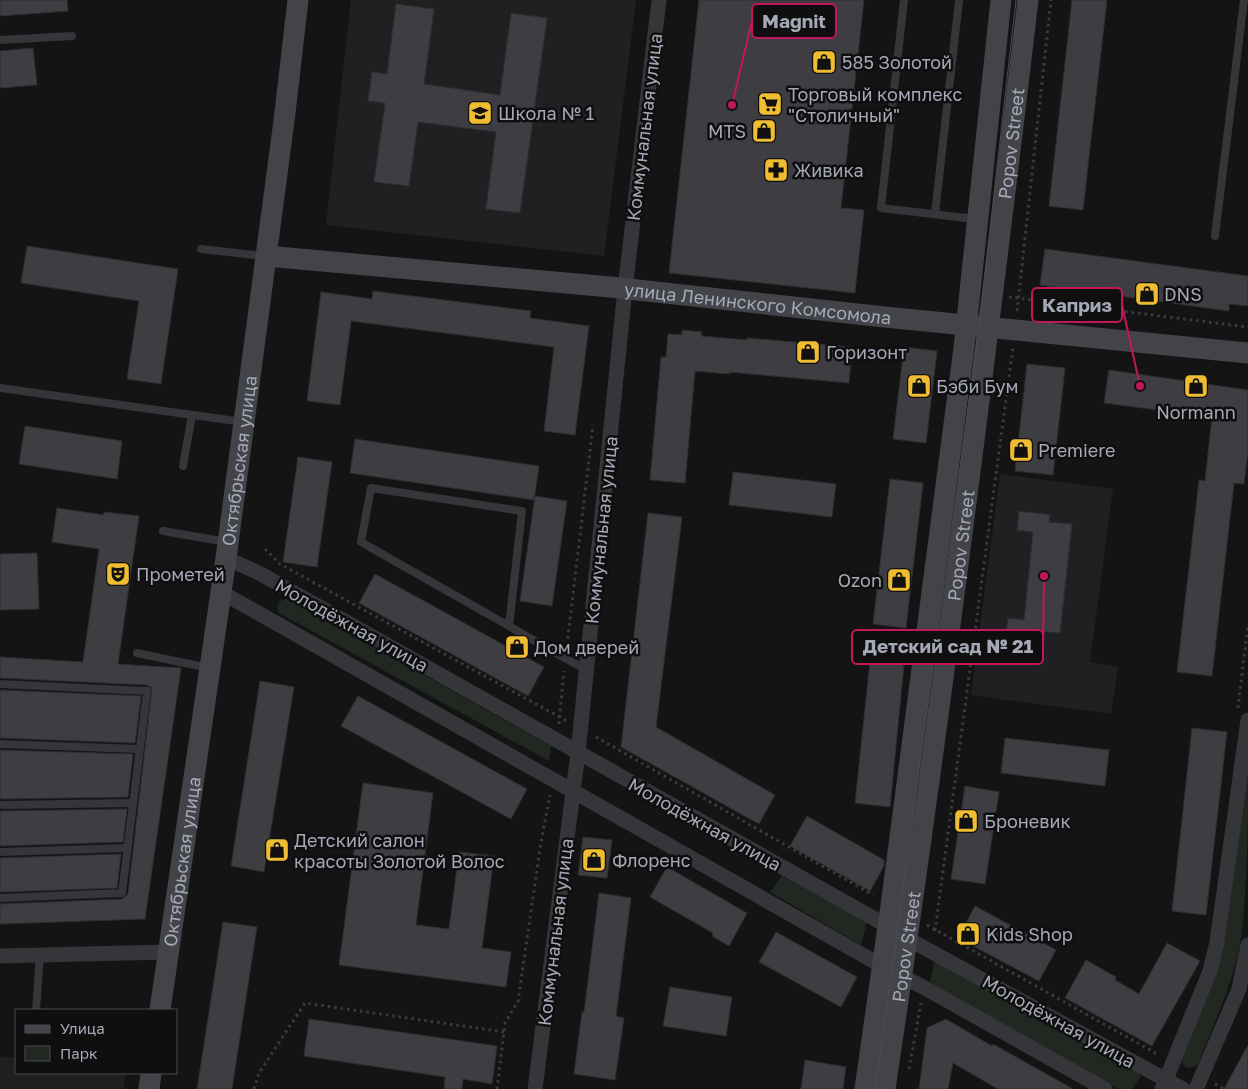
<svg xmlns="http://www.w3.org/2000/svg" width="1248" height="1089" font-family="'Golos Text',sans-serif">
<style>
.built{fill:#202022}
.green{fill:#202821}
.building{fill:#3e3e42;stroke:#2e2e31}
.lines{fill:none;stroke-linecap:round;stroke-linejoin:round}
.path{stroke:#3b3c41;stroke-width:3;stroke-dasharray:2.5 4;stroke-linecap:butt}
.lane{stroke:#35353a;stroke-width:8}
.street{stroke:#35353a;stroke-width:15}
.secondary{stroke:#43444a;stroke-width:21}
.tram{stroke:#4c4d53;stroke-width:1}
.labels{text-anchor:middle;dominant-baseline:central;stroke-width:5;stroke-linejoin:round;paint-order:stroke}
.poi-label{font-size:18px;fill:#a5a9b6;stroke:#0f0f10;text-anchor:start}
.street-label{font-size:18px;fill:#a5a9b6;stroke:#0f0f10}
.leader{fill:none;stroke:#c2185b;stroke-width:2}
.callout-dot{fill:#c2185b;stroke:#0f0f10;stroke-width:2}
.callout{fill:#0f0f10;stroke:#c2185b;stroke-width:2}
.callout-label{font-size:19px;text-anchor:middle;font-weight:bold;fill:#a5a9b6}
</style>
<rect width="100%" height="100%" fill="#141415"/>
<g class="built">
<polygon points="351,0 636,0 604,256 326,225"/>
<polygon points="1000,474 1113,489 1090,662 1118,667 1111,714 971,695"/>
<polygon points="0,1057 16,1058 16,1073 126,1073 123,1089 0,1089"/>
</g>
<g class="green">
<polygon points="285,599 294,600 318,616 551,746 549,761 279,613 277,608 279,602"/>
<path d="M 1248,766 C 1248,823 1248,881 1241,938 C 1234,982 1214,1023 1198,1064 C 1191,1070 1185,1069 1181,1061 L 1214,978 Z"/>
<polygon points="782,876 867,922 861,945 770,892"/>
<polygon points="935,960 1135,1067 1141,1076 1132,1089 1118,1089 930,983"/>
</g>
<g class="building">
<polygon points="0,0 67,0 68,11 0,16"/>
<polygon points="699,0 864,0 841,208 864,210 855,293 669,273"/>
<polygon points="1072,0 1107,0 1083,210 1049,206"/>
<polygon points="396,4 434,9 424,84 500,95 511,13 547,18 520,213 486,209 496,132 418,122 409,186 374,182 385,103 368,101 372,72 387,74"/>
<polygon points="33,48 37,85 0,88 0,51"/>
<polygon points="27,246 178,269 161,384 127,379 139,301 21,283"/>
<polygon points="1045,249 1248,276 1248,306 1229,304 1229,311 1040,285"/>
<polygon points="373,291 531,311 530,318 589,326 575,435 544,431 554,347 351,321 340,405 307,401 321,292 372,299"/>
<polygon points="682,330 702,332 701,336 747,340 747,338 852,347 849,383 729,372 729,374 695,371 685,483 650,480 661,357 666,357 668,334 682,335"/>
<polygon points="904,347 937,351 926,443 893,439"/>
<polygon points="1027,364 1065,368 1053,475 1015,471"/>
<polygon points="1109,370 1248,390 1248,452 1244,484 1234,483 1212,676 1177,672 1199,480 1205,481 1212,417 1104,403"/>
<polygon points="25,426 122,441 117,479 19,464"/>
<polygon points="355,439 539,466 534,500 350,473"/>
<polygon points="298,457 332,462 317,567 283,562"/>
<polygon points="733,472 836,484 832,517 729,505"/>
<polygon points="890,479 923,483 906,628 873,624"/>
<polygon points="535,496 567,501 552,606 520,601"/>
<polygon points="57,508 104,515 104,512 139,516 118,664 181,668 145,919 0,924 0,904 122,899 128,894 152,688 147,685 0,678 0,657 83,662 99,549 52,542"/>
<polygon points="1019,511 1050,515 1049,522 1072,524 1060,633 1039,631 1038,639 1006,635 1008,618 1024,620 1033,532 1017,530"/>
<polygon points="648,513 682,517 656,727 775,795 759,824 621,747"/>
<polygon points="37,553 39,609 0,610 0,554"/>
<polygon points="375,574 544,667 528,696 359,603"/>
<polygon points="870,661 904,665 890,807 855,803"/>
<polygon points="260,681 294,687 264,872 231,866"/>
<polygon points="0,690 141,696 135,743 0,738"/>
<polygon points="358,696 527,789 511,819 341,726"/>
<polygon points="1192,728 1227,732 1206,915 1172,911"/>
<polygon points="1005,738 1109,750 1105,786 1001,773"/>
<polygon points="0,750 133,754 128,797 0,799"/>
<polygon points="363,783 433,793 416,925 449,929 459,852 494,856 482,948 511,952 506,987 339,965"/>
<polygon points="965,786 999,792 985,884 951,879"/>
<polygon points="127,809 123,842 0,846 0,811"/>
<polygon points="807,816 884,860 884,866 870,891 790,846"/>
<polygon points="583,837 612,840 607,878 578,875"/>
<polygon points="121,854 117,888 0,892 0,858"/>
<polygon points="667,867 747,913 729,946 712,936 713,933 650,897"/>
<polygon points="599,893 631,898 616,1016 624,1018 615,1080 574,1074 582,1012 584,1012"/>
<polygon points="975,906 1056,950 1039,981 958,938"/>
<polygon points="223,922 257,927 232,1089 197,1089"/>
<polygon points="776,932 857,977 841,1007 759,962"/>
<polygon points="1167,943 1200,961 1152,1046 1065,998 1086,960 1116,977 1115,980 1139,994"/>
<polygon points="670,987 732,997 726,1036 663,1026"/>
<polygon points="309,1019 497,1046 492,1084 463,1079 462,1089 444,1089 445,1077 304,1056"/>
<polygon points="946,1019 992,1046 993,1044 1073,1089 998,1089 953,1063 948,1089 919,1089 927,1028"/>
<polygon points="1248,1045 1248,1089 1224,1089"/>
<polygon points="805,1060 846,1067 843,1089 801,1089"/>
</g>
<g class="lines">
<g class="path">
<polyline points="1009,297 1248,327"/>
<polyline points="1017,311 1051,0"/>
<polyline points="265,549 280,564 567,721"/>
<polyline points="567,645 593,425"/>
<polyline points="1238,708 1248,624"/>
<polyline points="559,724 564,671"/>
<polyline points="596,737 873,895"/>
<polyline points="927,925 1159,1055"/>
<polyline points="935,931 1013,347"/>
<polyline points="909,1069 921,1003"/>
<polyline points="1215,1084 1224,1089"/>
<polyline points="254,1089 259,1073 305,1003 504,1032"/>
<polyline points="497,1089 505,1023 518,1001 541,842 550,795"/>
</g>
<g class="lane">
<polyline points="904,0 881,208 975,219"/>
<polyline points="0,40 72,36"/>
<polyline points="935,214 959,0"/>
<polyline points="1215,236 1244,0"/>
<polyline points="201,249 263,256"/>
<polyline points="0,388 243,422"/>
<polyline points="183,466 192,415"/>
<polyline points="163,531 227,542"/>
<polyline points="509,626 522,511 371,488 361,542 565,658 587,670"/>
<polyline points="137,653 209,668"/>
<polyline points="0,684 147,691 122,893 0,898"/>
<polyline points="0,744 139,749"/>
<polyline points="0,805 132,803"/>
<polyline points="0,852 126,848"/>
<polyline points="36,1010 40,955"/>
</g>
<g class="street">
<polyline points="226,558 259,573 875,919 897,933 1183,1089"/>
<polyline points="221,592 891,971 923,987 1105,1089"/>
<polyline points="0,956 169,952"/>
<polyline points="535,1089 578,753 625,289 659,0"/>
<polyline points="1162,1089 1210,971 1217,942 1248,720"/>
<polyline points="1196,1089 1239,989 1248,945"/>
</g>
<g class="secondary">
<path id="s1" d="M 266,256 L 610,287 L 885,317 L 1248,353"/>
<path id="s2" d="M 160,1010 L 226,558 L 284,121 L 298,0"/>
<polyline points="149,1089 151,1073"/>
<polyline points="865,1089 891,906 964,348 1001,0"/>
<path id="s3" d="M 885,1089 C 939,727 985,364 1028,0"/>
</g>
<polyline class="tram" points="875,1089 897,933 979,327 1016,0"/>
</g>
<defs>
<symbol id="shop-square" viewBox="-11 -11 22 22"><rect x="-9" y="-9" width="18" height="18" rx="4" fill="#efbc32" stroke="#0f0f10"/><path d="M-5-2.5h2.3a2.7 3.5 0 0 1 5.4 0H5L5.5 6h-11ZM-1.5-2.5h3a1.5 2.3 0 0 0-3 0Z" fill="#111"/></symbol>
<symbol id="supermarket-square" viewBox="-11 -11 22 22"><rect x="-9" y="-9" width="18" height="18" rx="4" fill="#efbc32" stroke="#0f0f10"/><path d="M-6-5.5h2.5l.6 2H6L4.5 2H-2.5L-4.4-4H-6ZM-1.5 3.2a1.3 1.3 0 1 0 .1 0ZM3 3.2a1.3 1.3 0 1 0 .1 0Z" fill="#111"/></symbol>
<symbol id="school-square" viewBox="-11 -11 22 22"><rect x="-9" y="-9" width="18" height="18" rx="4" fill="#efbc32" stroke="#0f0f10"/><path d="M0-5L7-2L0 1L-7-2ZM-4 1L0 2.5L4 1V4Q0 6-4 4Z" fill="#111"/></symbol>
<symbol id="pharmacy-square" viewBox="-11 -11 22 22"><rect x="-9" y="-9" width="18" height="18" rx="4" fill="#efbc32" stroke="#0f0f10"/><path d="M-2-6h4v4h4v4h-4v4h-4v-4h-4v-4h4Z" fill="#111"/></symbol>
<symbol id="theatre-square" viewBox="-11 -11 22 22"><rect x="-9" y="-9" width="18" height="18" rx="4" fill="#efbc32" stroke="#0f0f10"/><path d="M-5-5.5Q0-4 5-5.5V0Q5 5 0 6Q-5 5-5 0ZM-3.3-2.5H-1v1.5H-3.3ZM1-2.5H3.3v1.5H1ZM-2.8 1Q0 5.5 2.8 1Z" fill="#111"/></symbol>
</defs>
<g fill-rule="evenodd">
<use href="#shop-square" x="810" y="48" width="28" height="28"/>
<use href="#supermarket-square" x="756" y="90" width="28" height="28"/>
<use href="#school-square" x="466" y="99" width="28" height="28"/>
<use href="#shop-square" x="750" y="117" width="28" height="28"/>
<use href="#pharmacy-square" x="762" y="156" width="28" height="28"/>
<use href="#shop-square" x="1133" y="280" width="28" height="28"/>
<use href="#shop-square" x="794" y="338" width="28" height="28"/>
<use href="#shop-square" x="905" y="372" width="28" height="28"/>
<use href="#shop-square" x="1182" y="372" width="28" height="28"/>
<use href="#shop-square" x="1007" y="436" width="28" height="28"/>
<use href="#theatre-square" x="104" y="560" width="28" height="28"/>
<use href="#shop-square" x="885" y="566" width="28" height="28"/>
<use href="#shop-square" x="503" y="633" width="28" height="28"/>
<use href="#shop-square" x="952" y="807" width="28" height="28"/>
<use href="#shop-square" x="263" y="836" width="28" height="28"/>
<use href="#shop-square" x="580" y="846" width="28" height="28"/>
<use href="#shop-square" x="954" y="920" width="28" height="28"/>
</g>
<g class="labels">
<g class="poi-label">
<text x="842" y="62">585 Золотой</text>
<text x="788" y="94">Торговый комплекс<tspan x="788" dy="21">"Столичный"</tspan></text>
<text x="498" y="113">Школа № 1</text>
<text x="746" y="131" text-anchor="end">MTS</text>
<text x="794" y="170">Живика</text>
<text x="1164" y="294">DNS</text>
<text x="826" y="352">Горизонт</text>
<text x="936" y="386">Бэби Бум</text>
<text x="1196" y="412" text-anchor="middle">Normann</text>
<text x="1038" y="450">Premiere</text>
<text x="136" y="574">Прометей</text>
<text x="882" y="580" text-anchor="end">Ozon</text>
<text x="534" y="647">Дом дверей</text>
<text x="984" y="821">Броневик</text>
<text x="294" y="840">Детский салон<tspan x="294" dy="21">красоты Золотой Волос</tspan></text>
<text x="612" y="860">Флоренс</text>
<text x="986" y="934">Kids Shop</text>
</g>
<g class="street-label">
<text transform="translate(644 127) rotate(-83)">Коммунальная улица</text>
<text stroke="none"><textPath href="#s3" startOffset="954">Popov Street</textPath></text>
<text stroke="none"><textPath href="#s1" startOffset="494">улица Ленинского Комсомола</textPath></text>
<text stroke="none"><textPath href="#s2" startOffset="555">Октябрьская улица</textPath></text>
<text transform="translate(601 530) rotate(-84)">Коммунальная улица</text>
<text stroke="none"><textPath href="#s3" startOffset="549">Popov Street</textPath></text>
<text transform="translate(352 625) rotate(29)">Молодёжная улица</text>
<text transform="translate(705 824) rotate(29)">Молодёжная улица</text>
<text stroke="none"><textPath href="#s2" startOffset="150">Октябрьская улица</textPath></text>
<text transform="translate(555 932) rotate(-83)">Коммунальная улица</text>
<text stroke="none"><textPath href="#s3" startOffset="144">Popov Street</textPath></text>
<text transform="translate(1059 1021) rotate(29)">Молодёжная улица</text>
</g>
</g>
<path class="leader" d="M732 105L752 21M1140 386L1122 305M1044 576L1043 647"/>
<g class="callout-dot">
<circle cx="732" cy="105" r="5"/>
<circle cx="1140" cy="386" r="5"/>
<circle cx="1044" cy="576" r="5"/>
</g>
<g class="callout">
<rect x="752" y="4" width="84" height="34" rx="5"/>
<rect x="1032" y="288" width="90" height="34" rx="5"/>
<rect x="852" y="630" width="191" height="34" rx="5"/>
</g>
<g class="callout-label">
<text x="794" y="28">Magnit</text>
<text x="1077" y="312">Каприз</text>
<text x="948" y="653">Детский сад № 21</text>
</g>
<rect x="15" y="1009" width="162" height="65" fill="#0f0f10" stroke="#4b4d52"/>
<rect x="25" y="1025" width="25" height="8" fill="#43444a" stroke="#4b4d52"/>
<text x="60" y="1034" font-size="15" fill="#a5a9b6">Улица</text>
<rect x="25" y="1046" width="25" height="15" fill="#202821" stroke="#4b4d52"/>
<text x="60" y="1059" font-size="15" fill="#a5a9b6">Парк</text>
</svg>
